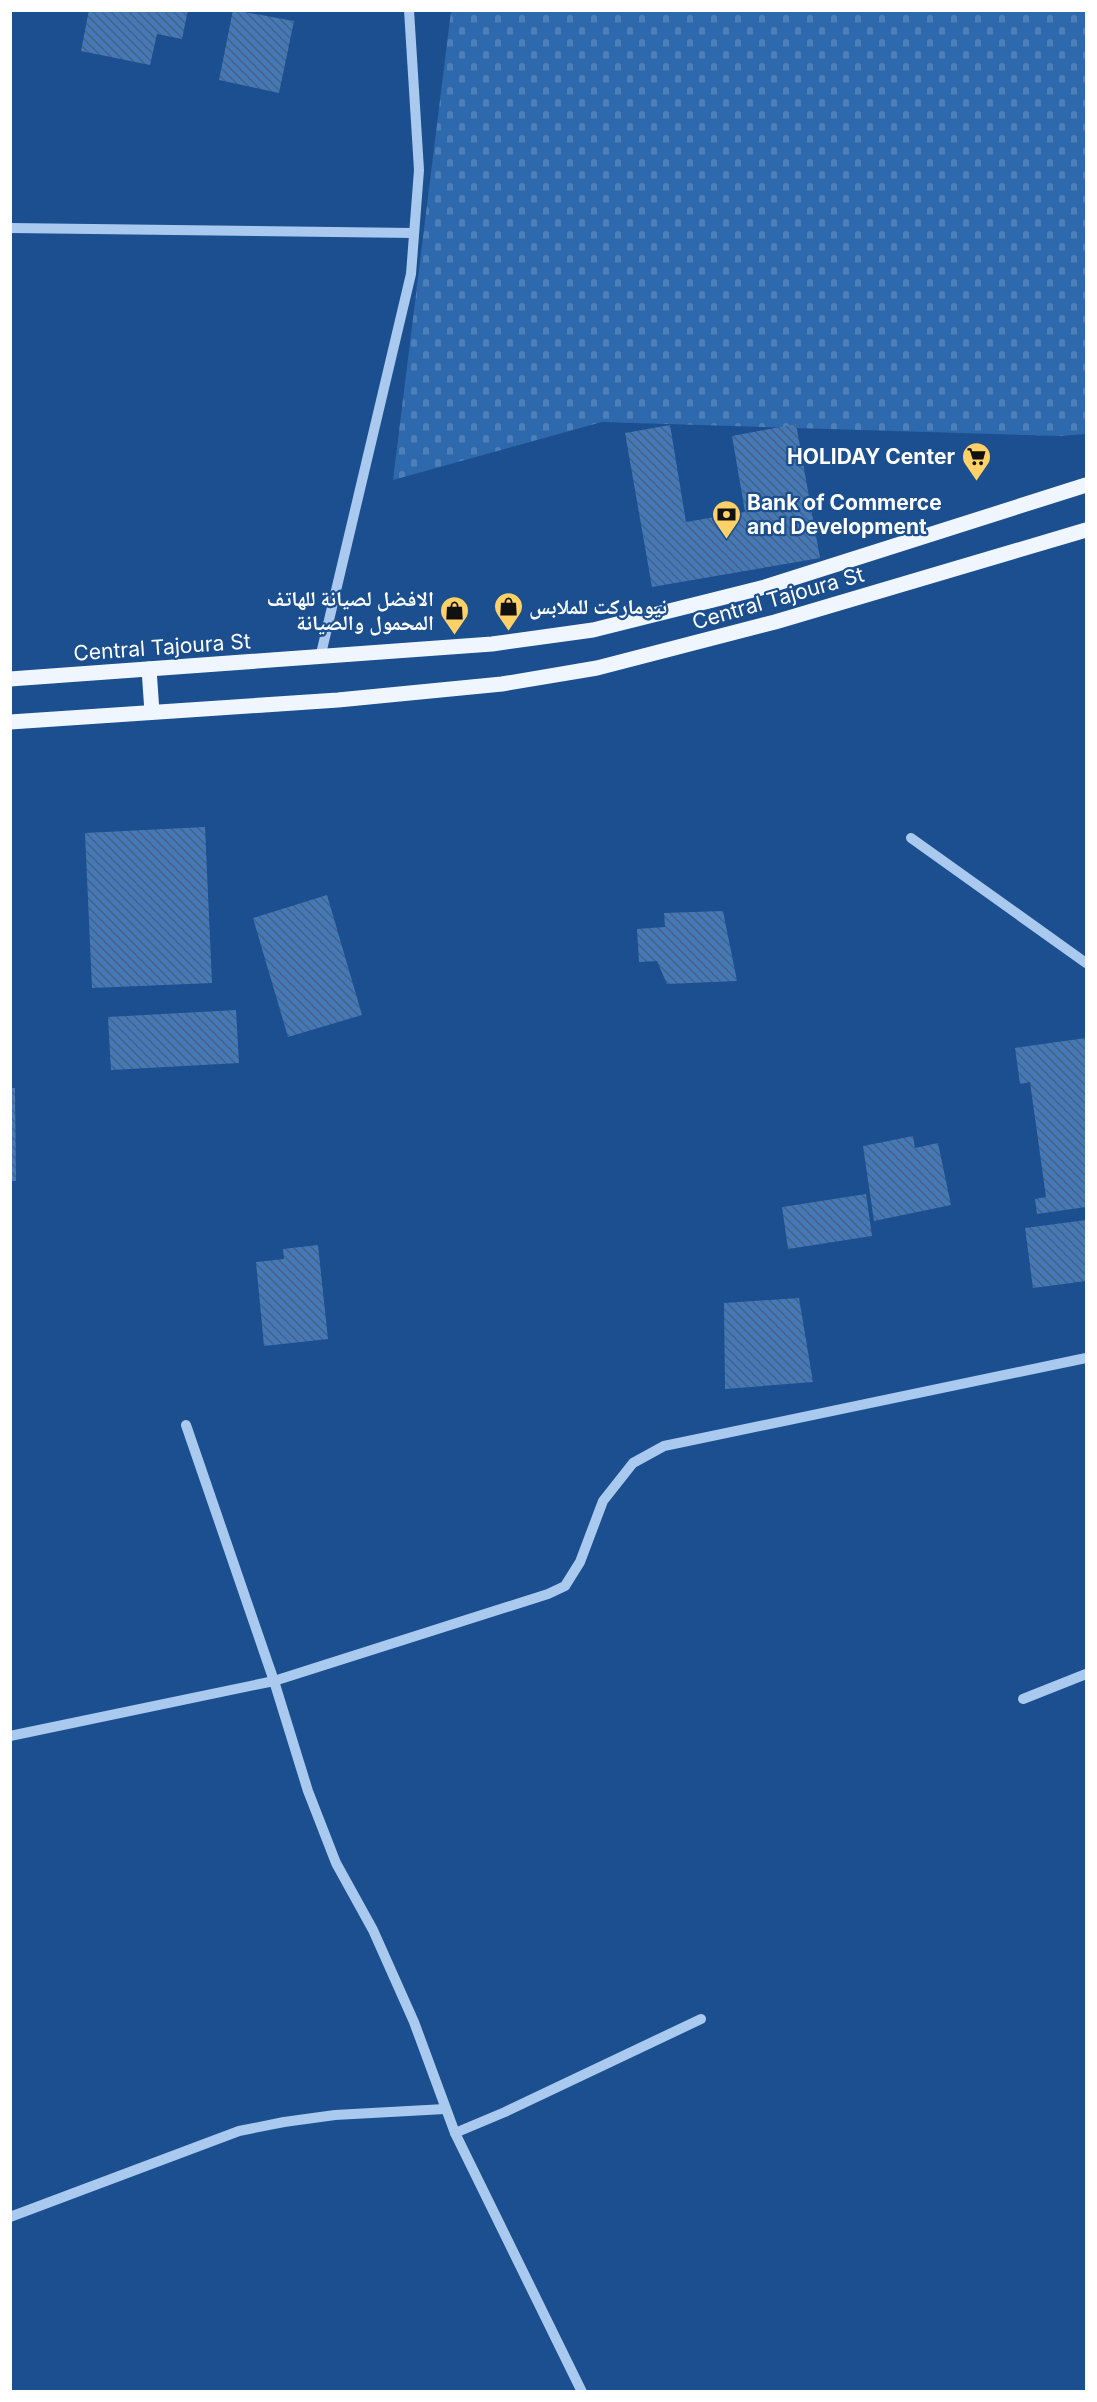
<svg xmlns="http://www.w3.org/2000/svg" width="1097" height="2402" font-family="Inter,'Noto Naskh Arabic',sans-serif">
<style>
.cemetery{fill:url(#cemetery-stones)}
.building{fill:url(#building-back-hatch)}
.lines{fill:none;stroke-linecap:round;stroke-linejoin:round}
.minor{stroke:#a9c9ee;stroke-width:10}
.major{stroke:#f0f6ff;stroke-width:15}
.labels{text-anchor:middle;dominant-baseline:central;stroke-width:4.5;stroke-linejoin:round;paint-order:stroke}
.poi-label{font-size:21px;font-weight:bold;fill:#fff;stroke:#1b4f8f;text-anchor:end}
.street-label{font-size:21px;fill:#fff;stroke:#1b4f8f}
</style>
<defs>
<pattern id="cemetery-stones" width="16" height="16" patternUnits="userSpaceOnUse" patternTransform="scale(1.5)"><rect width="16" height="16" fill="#2e69ad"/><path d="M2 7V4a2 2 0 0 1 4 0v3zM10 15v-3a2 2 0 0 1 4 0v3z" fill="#4d80b9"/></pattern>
<pattern id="building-back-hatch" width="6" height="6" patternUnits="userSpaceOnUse" patternTransform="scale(1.5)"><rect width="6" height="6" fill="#4478b7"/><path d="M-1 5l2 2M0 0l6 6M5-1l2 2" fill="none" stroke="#486282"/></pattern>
</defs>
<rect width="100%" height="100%" fill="#1b4f8f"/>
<polygon class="cemetery" points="451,11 1086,11 1086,434 1059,436 602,422 393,480"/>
<g class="building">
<polygon points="89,10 188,10 182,39 157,34 150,65 81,51"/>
<polygon points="233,10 294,21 279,93 219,80"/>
<polygon points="796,424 820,558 652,587 625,433 670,425 686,522 745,512 732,436"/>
<polygon points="205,827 212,983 92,988 85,833"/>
<polygon points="327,895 362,1015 288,1037 253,918"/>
<polygon points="723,911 737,981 667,984 657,961 639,962 637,929 665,927 664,913"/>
<polygon points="236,1010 239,1063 111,1070 108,1017"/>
<polygon points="1086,1038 1086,1207 1037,1214 1035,1199 1046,1197 1030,1082 1020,1084 1015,1048"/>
<polygon points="10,1088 15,1088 16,1181 10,1181"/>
<polygon points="913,1136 915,1148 938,1143 951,1205 874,1221 863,1146"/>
<polygon points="866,1194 872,1236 788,1249 782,1207"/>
<polygon points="1086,1220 1086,1281 1033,1288 1025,1228"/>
<polygon points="318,1245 328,1339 264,1346 256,1262 284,1259 283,1249"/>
<polygon points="799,1298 813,1382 725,1389 724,1303"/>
</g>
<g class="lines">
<g class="minor">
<polyline points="10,228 414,233"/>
<polyline points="320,658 411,274 419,170 409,10"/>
<polyline points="911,838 1086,963"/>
<polyline points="186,1425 274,1681 308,1791 336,1863 373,1930 414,2022 455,2133 582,2392"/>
<polyline points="1023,1699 1086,1674"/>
<polyline points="10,1736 274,1681 548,1594 565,1586 580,1562 603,1501 633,1463 664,1446 1086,1358"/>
<polyline points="455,2133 505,2112 701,2019"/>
<polyline points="10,2217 239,2131 284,2122 335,2115 445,2109"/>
</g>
<g class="major">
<polyline points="149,669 152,712"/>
<polyline points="10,679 492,644 593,630 765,587 1086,485"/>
<polyline points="10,722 338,700 502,684 597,668 775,622 1086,530"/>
</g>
</g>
<defs>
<symbol id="supermarket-pin" viewBox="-11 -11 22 30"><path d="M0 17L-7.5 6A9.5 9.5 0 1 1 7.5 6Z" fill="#ffd166" stroke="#1b4f8f"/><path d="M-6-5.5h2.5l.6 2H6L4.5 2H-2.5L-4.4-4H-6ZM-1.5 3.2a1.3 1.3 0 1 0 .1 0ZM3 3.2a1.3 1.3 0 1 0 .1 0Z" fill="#111"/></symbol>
<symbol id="bank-pin" viewBox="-11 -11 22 30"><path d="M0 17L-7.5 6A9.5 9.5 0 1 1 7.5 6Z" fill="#ffd166" stroke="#1b4f8f"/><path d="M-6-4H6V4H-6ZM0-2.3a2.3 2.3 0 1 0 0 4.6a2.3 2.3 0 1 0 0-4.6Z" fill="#111"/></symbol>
<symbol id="shop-pin" viewBox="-11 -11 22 30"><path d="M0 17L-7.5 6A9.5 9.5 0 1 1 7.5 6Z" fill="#ffd166" stroke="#1b4f8f"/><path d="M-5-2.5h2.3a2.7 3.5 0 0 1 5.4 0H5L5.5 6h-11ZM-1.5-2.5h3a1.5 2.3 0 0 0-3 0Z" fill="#111"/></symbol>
</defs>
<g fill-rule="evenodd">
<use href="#supermarket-pin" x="960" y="440" width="33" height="45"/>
<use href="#bank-pin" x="710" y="498" width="33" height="45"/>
<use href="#shop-pin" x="492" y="590" width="33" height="45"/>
<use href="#shop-pin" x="438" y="594" width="33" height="45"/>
</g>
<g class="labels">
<g class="poi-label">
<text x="955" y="456">HOLIDAY Center</text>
<text x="747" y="502" text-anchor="start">Bank of Commerce<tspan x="747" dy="24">and Development</tspan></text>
<text x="434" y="598">الافضل لصيانة للهاتف<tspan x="434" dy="24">المحمول والصيانة</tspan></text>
<text x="529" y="606" text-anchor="start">نيوماركت للملابس</text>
</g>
<g class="street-label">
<text transform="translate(778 598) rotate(-16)">Central Tajoura St</text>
<text transform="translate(162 647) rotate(-4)">Central Tajoura St</text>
</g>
</g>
<rect width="1097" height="2402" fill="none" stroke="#ffffff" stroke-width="24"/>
</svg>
